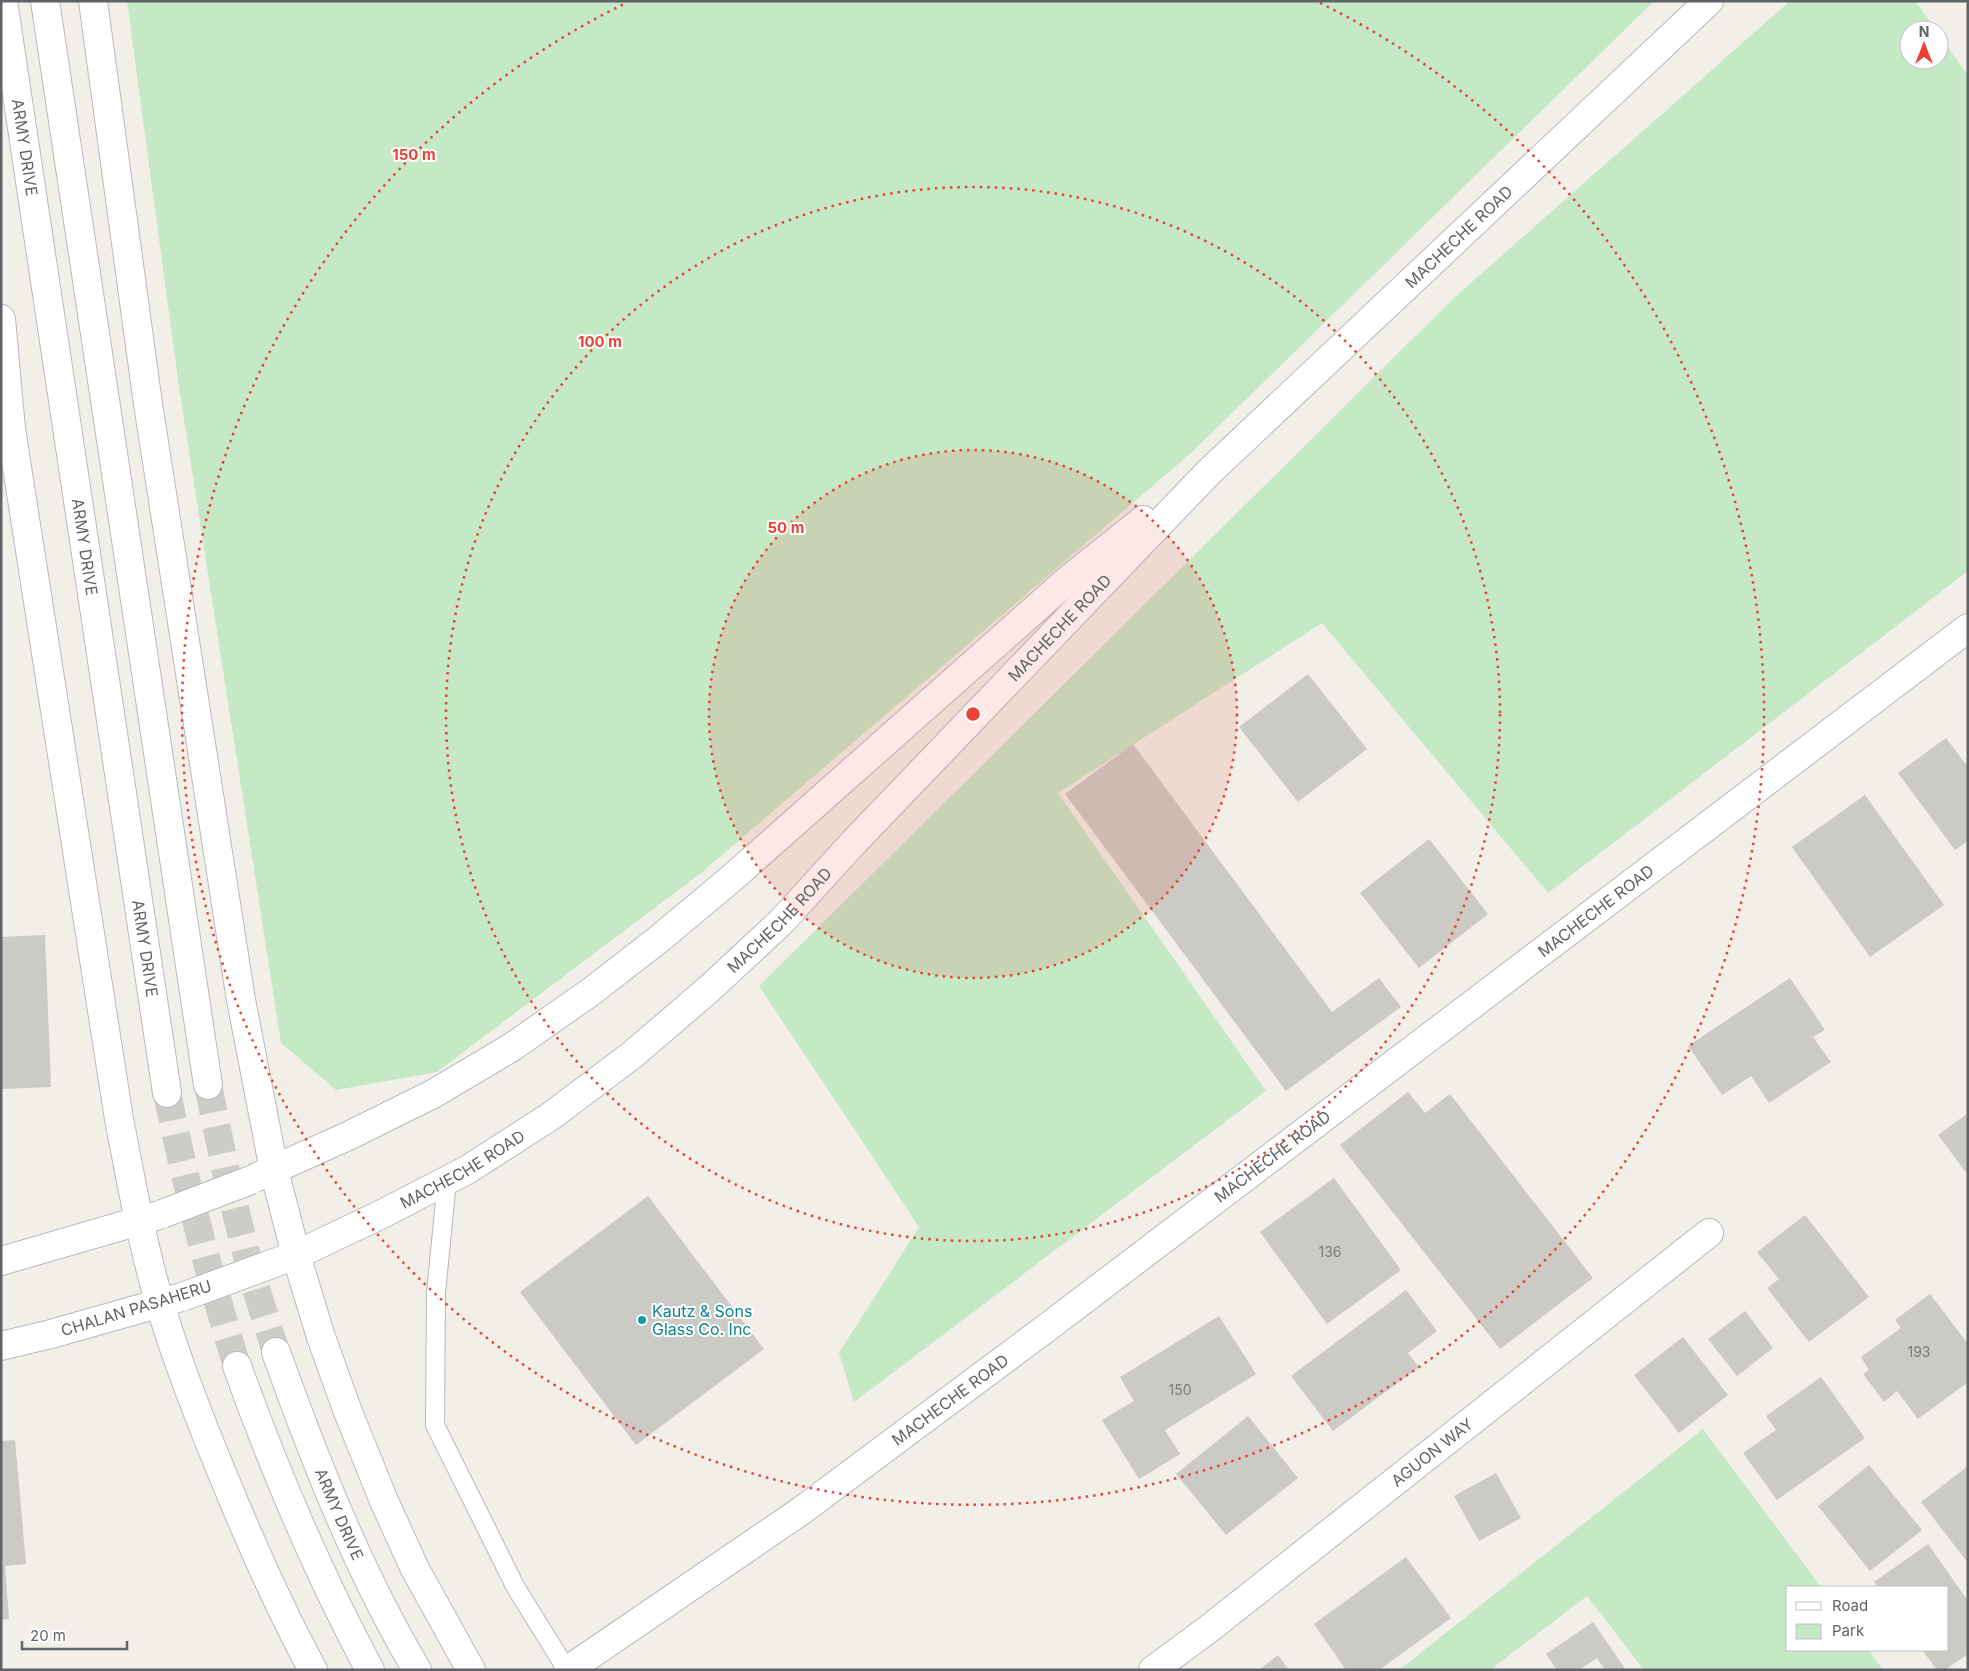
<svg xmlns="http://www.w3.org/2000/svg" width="1969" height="1671" font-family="Inter,sans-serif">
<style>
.green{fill:#c5e8c5}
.building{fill:#cccac5}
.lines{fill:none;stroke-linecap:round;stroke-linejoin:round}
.secondary-tunnel{stroke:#ccccc8;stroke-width:28;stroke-dasharray:28 14;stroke-linecap:butt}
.service-casing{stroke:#b5b8bc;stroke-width:20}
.minor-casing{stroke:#b5b8bc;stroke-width:30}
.secondary-casing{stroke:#b6babf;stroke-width:30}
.service{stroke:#fff;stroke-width:18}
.minor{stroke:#fff;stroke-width:28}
.secondary{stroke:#fff;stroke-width:28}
.secondary-bridge-casing{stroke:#b6babf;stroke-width:30;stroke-linecap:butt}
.secondary-bridge{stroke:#fff;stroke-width:28}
.ring{fill:none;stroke:#ea4335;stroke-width:2.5;stroke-dasharray:2.5 5}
.culture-dot{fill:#0f9aa8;stroke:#fff;stroke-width:2}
.labels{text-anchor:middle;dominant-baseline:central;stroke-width:4;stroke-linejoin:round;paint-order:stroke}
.number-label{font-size:14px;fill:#7a7d7f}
.street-label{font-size:16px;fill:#5f6368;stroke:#fff}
.culture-label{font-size:16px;fill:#0d838f;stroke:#fff;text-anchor:start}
.centre{fill:#ea4335;stroke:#fff;stroke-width:2.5}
.ring-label{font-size:15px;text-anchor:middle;font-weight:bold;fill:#ea4335;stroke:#fff;stroke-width:4;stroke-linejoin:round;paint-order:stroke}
</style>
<rect width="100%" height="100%" fill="#f1efe8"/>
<g class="green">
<polygon points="127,1 1654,1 1190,454 701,873 437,1072 336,1090 281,1043 179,387"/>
<polygon points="1790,1 1915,1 1936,30 1909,30 1909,60 1939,60 1939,35 1968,75 1968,571 1548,893 1322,623 1058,793 1266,1091 854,1402 839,1353 919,1227 759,986 1455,297"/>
<polygon points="1703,1429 1821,1587 1788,1587 1788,1650 1868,1650 1883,1670 1644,1670 1587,1596 1490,1670 1399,1670"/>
</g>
<g class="building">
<polygon points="1308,674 1367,749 1298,802 1239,727"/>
<polygon points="1946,738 1968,767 1968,841 1955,850 1898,773"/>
<polygon points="1133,744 1332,1012 1379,978 1401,1007 1286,1091 1065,794"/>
<polygon points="1865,795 1944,905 1870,957 1792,847"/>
<polygon points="1429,839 1488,914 1419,968 1360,893"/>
<polygon points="45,935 51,1087 1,1089 1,937"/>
<polygon points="1790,978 1825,1030 1813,1037 1831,1062 1769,1103 1751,1076 1722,1095 1688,1046"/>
<polygon points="1408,1092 1425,1113 1450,1094 1593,1278 1500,1349 1340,1145"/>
<polygon points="1968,1113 1968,1175 1938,1135"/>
<polygon points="1334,1178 1401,1270 1327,1324 1260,1232"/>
<polygon points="648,1196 764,1349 636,1445 520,1292"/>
<polygon points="1805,1215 1869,1297 1809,1342 1767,1288 1779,1279 1757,1252"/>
<polygon points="1406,1290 1437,1331 1408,1353 1419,1367 1333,1431 1291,1376"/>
<polygon points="1930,1294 1968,1344 1968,1382 1918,1419 1897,1391 1884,1402 1863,1374 1869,1370 1861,1357 1901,1328 1895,1320"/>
<polygon points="1745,1311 1773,1348 1737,1376 1708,1339"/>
<polygon points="1219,1316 1256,1374 1165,1430 1180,1454 1139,1479 1102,1420 1134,1401 1120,1377"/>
<polygon points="1683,1337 1728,1395 1679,1433 1634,1375"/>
<polygon points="1821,1377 1865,1438 1777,1500 1743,1453 1776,1430 1766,1416"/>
<polygon points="1248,1416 1298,1478 1226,1535 1176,1474"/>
<polygon points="15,1440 26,1564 5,1566 9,1619 1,1620 1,1441"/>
<polygon points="1869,1465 1922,1530 1870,1571 1818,1506"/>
<polygon points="1968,1466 1968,1563 1921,1502"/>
<polygon points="1496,1473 1521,1518 1479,1541 1454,1496"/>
<polygon points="1928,1544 1968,1601 1968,1654 1945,1670 1937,1670 1922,1650 1948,1650 1948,1587 1878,1587 1874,1582"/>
<polygon points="1406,1557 1451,1618 1379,1670 1346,1670 1314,1624"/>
<polygon points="1593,1622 1626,1670 1605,1670 1597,1658 1579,1670 1557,1670 1546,1654"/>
<polygon points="1278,1655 1289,1670 1259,1670"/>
</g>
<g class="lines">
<g class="secondary-tunnel">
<polyline points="208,1085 227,1177 252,1276 276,1352"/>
<path d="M 167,1093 C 186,1185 209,1276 237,1366"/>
</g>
<defs>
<polyline id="service" points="447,1180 436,1293 435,1425 516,1588 567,1670"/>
<g id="minor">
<path id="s1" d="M 568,1670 L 801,1511 L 1053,1323 L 1968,628"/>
<path id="s2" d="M 1153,1670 L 1206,1631 L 1709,1233"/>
</g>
<g id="secondary">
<path id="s3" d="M 3,1 L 167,1093"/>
<polyline points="45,1 208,1085"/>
<polyline points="93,1 148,404 241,1000 274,1170 296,1255 321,1337 348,1412 384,1501 415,1569 471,1670"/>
<path d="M 1,319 L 11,429 L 119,1119 C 131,1181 142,1243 160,1304 C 180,1371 207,1437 234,1502 C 258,1559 283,1615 313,1670"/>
<polyline points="257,1177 348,1136 433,1094 512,1047 592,991 659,939 732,878 1069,579 1143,520"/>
<polyline points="1,1261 156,1216"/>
<path id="s4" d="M 269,1265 L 296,1255 L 380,1215 L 467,1170 L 551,1116 L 632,1055 L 709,989 L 781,922 L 855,841 L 1209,472 L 1709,1"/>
<polyline points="1,1346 51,1334 178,1298"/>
<path id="s5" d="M 276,1352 C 315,1461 358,1570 417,1670"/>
<path d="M 237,1366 C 275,1472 317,1571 370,1670"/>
</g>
</defs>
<use href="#service" class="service-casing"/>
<use href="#minor" class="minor-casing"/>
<use href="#secondary" class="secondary-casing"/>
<use href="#service" class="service"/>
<use href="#minor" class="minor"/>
<use href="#secondary" class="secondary"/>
<defs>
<g id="secondary-bridge">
<polyline points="162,1214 251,1180"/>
<polyline points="182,1297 269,1265"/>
</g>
</defs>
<use href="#secondary-bridge" class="secondary-bridge-casing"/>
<use href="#secondary-bridge" class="secondary-bridge"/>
</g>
<circle cx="973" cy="714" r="264" fill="#ea4335" fill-opacity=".12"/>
<g class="ring">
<circle cx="973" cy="714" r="264"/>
<circle cx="973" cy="714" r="527"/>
<path d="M1320 3A791 791 0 1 1 626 3"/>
</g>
<circle class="culture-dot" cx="642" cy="1320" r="5"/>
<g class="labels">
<g class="number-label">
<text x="1330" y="1251">136</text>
<text x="1919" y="1351">193</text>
<text x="1180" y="1389">150</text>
</g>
<g class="street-label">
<text stroke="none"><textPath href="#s3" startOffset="148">ARMY DRIVE</textPath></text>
<text stroke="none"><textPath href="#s4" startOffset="1585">MACHECHE ROAD</textPath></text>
<text stroke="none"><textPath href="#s3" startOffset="552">ARMY DRIVE</textPath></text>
<text stroke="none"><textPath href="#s4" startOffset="1026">MACHECHE ROAD</textPath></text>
<text stroke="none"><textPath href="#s1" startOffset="1278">MACHECHE ROAD</textPath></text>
<text stroke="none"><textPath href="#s4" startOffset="621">MACHECHE ROAD</textPath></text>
<text stroke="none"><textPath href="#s3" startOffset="958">ARMY DRIVE</textPath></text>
<text stroke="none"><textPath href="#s1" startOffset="872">MACHECHE ROAD</textPath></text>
<text stroke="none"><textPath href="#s4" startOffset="216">MACHECHE ROAD</textPath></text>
<text transform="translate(136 1308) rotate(-17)">CHALAN PASAHERU</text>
<text stroke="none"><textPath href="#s1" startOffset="468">MACHECHE ROAD</textPath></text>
<text stroke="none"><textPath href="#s2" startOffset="354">AGUON WAY</textPath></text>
<text stroke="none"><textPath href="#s5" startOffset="174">ARMY DRIVE</textPath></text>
</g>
<g class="culture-label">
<text x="652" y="1311">Kautz &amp; Sons<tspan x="652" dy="18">Glass Co. Inc</tspan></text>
</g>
</g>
<circle cx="973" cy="714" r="8" class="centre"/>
<g class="ring-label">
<text x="414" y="160">150 m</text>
<text x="600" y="347">100 m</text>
<text x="786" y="533">50 m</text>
</g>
<rect width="1969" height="1671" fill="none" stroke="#5f6368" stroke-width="5"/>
<rect x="1786" y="1586" width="162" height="65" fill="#ffffff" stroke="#bfc1c3"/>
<rect x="1796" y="1602" width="25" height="8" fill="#ffffff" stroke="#bfc1c3"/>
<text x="1832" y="1611" font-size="15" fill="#5f6368">Road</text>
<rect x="1796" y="1624" width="25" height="15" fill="#c5e8c5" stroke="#bfc1c3"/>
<text x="1832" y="1636" font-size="15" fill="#5f6368">Park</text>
<g transform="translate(1924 45)"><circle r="24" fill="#ffffff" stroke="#bfc1c3"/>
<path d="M0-4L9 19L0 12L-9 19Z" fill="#ea4335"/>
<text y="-8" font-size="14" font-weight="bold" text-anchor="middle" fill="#5f6368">N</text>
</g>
<path d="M22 1641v8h105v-8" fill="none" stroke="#5f6368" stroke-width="2.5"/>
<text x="30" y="1641" font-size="15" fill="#5f6368" stroke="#ffffff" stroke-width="4" paint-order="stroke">20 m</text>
</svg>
